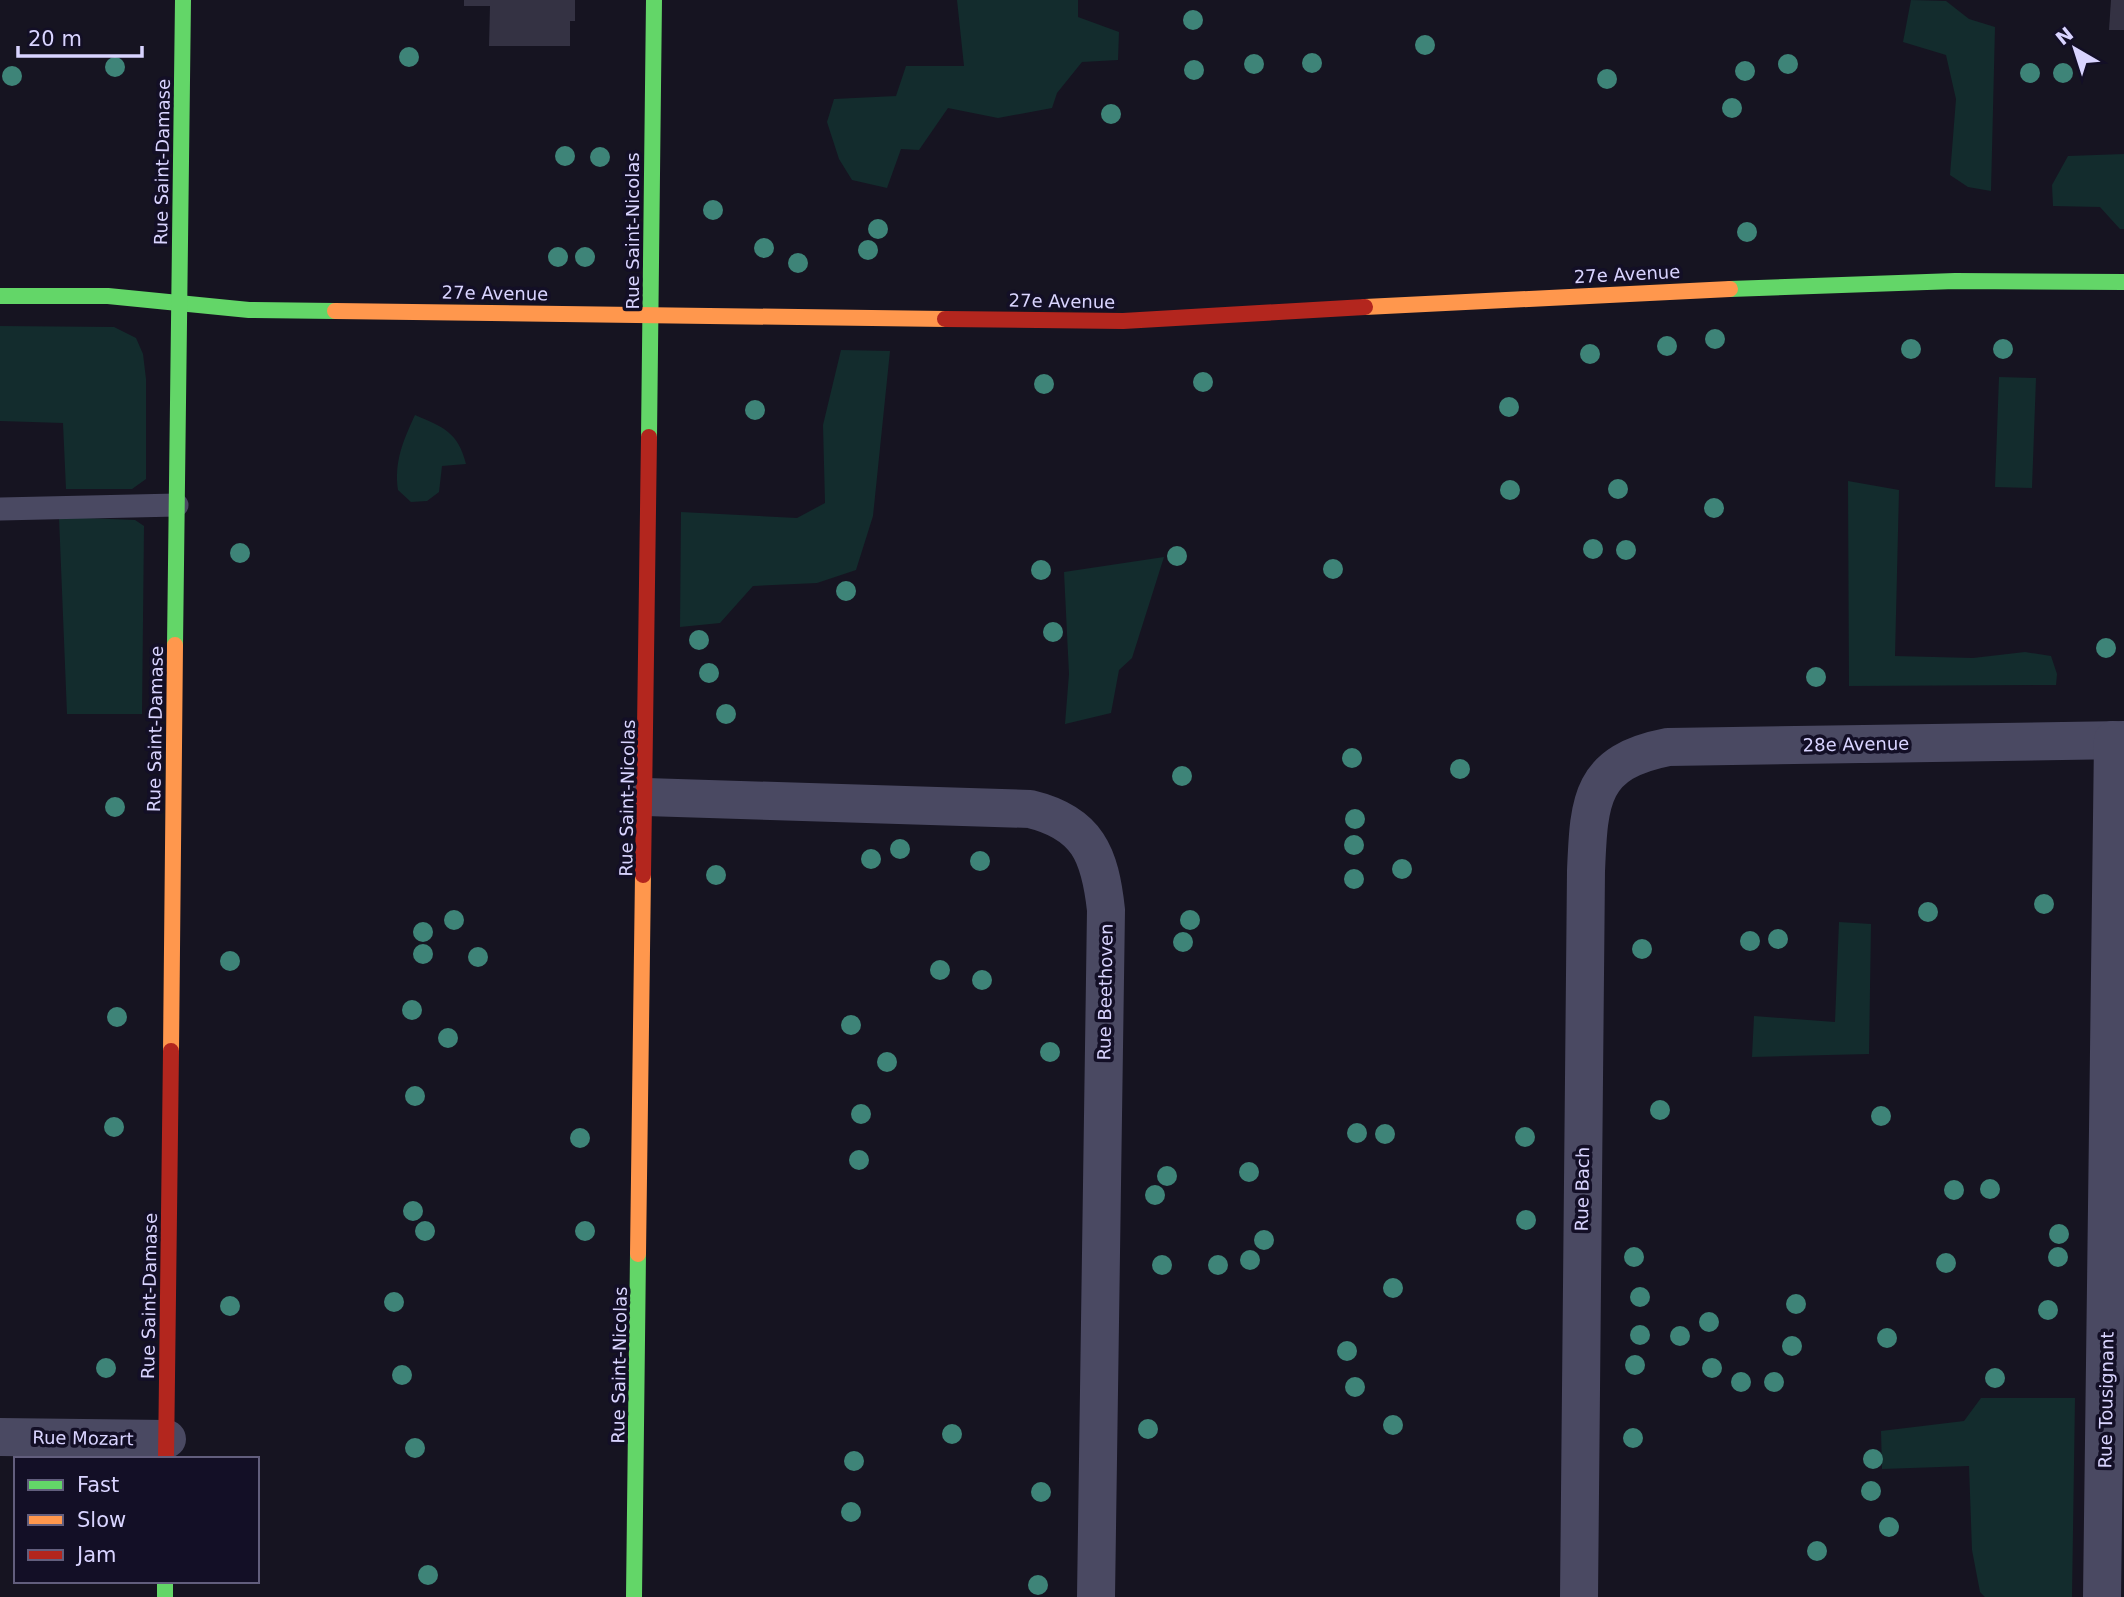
<svg xmlns="http://www.w3.org/2000/svg" width="2124" height="1597" font-family="'DejaVu Sans',sans-serif">
<style>
.green{fill:#132c2d}
.building{fill:#343243}
.lines{fill:none;stroke-linecap:round;stroke-linejoin:round}
.lane{stroke:#4a4962;stroke-width:23}
.street{stroke:#4a4962;stroke-width:38}
.fast{stroke:#63d668;stroke-width:16}
.slow{stroke:#ff974d;stroke-width:16}
.jam{stroke:#b3261e;stroke-width:16}
.tree{fill:#3e8478}
.labels{text-anchor:middle;dominant-baseline:central;stroke-width:7;stroke-linejoin:round;paint-order:stroke}
.street-label{font-size:18px;fill:#d9d4ff;stroke:#130f26}
</style>
<rect width="100%" height="100%" fill="#161421"/>
<g class="green">
<polygon points="957,0 1078,0 1078,17 1119,32 1118,60 1082,62 1057,93 1052,108 998,118 948,108 919,150 901,149 887,188 852,180 839,159 827,122 834,99 896,96 906,66 964,66"/>
<polygon points="1911,0 1946,1 1969,19 1995,27 1991,191 1968,187 1950,175 1956,99 1946,55 1903,42"/>
<polygon points="2124,154 2124,229 2120,229 2100,207 2053,206 2052,185 2068,156"/>
<polygon points="0,326 114,327 136,338 143,354 146,379 146,479 132,489 66,489 63,423 0,421"/>
<polygon points="841,350 890,351 873,516 856,570 817,583 753,586 720,623 680,627 681,512 797,518 825,503 823,425"/>
<polygon points="1999,377 2036,378 2032,488 1995,487"/>
<path d="M 415,415 C 443,427 458,432 466,464 L 442,466 L 439,492 L 427,501 L 411,502 L 398,490 C 394,462 403,441 415,415 Z"/>
<polygon points="1848,481 1899,490 1895,656 1973,658 2025,652 2051,656 2057,674 2056,685 1849,686"/>
<polygon points="59,517 135,520 144,526 142,714 67,714"/>
<polygon points="1164,557 1132,658 1119,670 1111,713 1065,724 1069,674 1064,572"/>
<polygon points="1839,922 1871,924 1869,1054 1752,1057 1754,1016 1835,1022"/>
<polygon points="1981,1398 2075,1398 2072,1597 1985,1597 1980,1592 1972,1550 1969,1466 1882,1469 1881,1431 1964,1421"/>
</g>
<g class="building">
<polygon points="464,0 575,0 575,21 570,21 570,46 489,46 490,6 464,6"/>
<polygon points="2111,0 2124,0 2124,30 2109,30"/>
</g>
<g class="lines">
<polyline class="lane" points="0,509 177,505"/>
<g class="street">
<path d="M 646,797 L 1030,809 C 1088,823 1100,855 1106,910 L 1096,1597"/>
<polyline points="0,1437 167,1439"/>
<path d="M 1579,1597 L 1586,871 C 1589,800 1590,762 1668,747 L 2124,740"/>
<polyline points="2102,1597 2113,740"/>
</g>
<g class="fast">
<polyline points="1730,289 1955,281 2124,282"/>
<polyline points="0,296 108,296 249,310 335,311"/>
<polyline points="649,437 654,0"/>
<polyline points="175,645 183,0"/>
<polyline points="165,1581 165,1597"/>
<polyline points="634,1597 638,1254"/>
</g>
<g class="slow">
<polyline points="1365,307 1730,289"/>
<polyline points="335,311 945,319"/>
<polyline points="171,1051 175,645"/>
<polyline points="638,1254 643,875"/>
</g>
<g class="jam">
<polyline points="945,319 1123,321 1365,307"/>
<polyline points="643,875 649,437"/>
<polyline points="166,1459 171,1051"/>
</g>
</g>
<g class="tree">
<circle cx="1193" cy="20" r="10"/>
<circle cx="1425" cy="45" r="10"/>
<circle cx="409" cy="57" r="10"/>
<circle cx="1312" cy="63" r="10"/>
<circle cx="1254" cy="64" r="10"/>
<circle cx="1788" cy="64" r="10"/>
<circle cx="115" cy="67" r="10"/>
<circle cx="1194" cy="70" r="10"/>
<circle cx="1745" cy="71" r="10"/>
<circle cx="2030" cy="73" r="10"/>
<circle cx="2063" cy="73" r="10"/>
<circle cx="12" cy="76" r="10"/>
<circle cx="1607" cy="79" r="10"/>
<circle cx="1732" cy="108" r="10"/>
<circle cx="1111" cy="114" r="10"/>
<circle cx="565" cy="156" r="10"/>
<circle cx="600" cy="157" r="10"/>
<circle cx="713" cy="210" r="10"/>
<circle cx="878" cy="229" r="10"/>
<circle cx="1747" cy="232" r="10"/>
<circle cx="764" cy="248" r="10"/>
<circle cx="868" cy="250" r="10"/>
<circle cx="558" cy="257" r="10"/>
<circle cx="585" cy="257" r="10"/>
<circle cx="798" cy="263" r="10"/>
<circle cx="1715" cy="339" r="10"/>
<circle cx="1667" cy="346" r="10"/>
<circle cx="1911" cy="349" r="10"/>
<circle cx="2003" cy="349" r="10"/>
<circle cx="1590" cy="354" r="10"/>
<circle cx="1203" cy="382" r="10"/>
<circle cx="1044" cy="384" r="10"/>
<circle cx="1509" cy="407" r="10"/>
<circle cx="755" cy="410" r="10"/>
<circle cx="1618" cy="489" r="10"/>
<circle cx="1510" cy="490" r="10"/>
<circle cx="1714" cy="508" r="10"/>
<circle cx="1593" cy="549" r="10"/>
<circle cx="1626" cy="550" r="10"/>
<circle cx="240" cy="553" r="10"/>
<circle cx="1177" cy="556" r="10"/>
<circle cx="1333" cy="569" r="10"/>
<circle cx="1041" cy="570" r="10"/>
<circle cx="846" cy="591" r="10"/>
<circle cx="1053" cy="632" r="10"/>
<circle cx="699" cy="640" r="10"/>
<circle cx="2106" cy="648" r="10"/>
<circle cx="709" cy="673" r="10"/>
<circle cx="1816" cy="677" r="10"/>
<circle cx="726" cy="714" r="10"/>
<circle cx="1352" cy="758" r="10"/>
<circle cx="1460" cy="769" r="10"/>
<circle cx="1182" cy="776" r="10"/>
<circle cx="115" cy="807" r="10"/>
<circle cx="1355" cy="819" r="10"/>
<circle cx="1354" cy="845" r="10"/>
<circle cx="900" cy="849" r="10"/>
<circle cx="871" cy="859" r="10"/>
<circle cx="980" cy="861" r="10"/>
<circle cx="1402" cy="869" r="10"/>
<circle cx="716" cy="875" r="10"/>
<circle cx="1354" cy="879" r="10"/>
<circle cx="2044" cy="904" r="10"/>
<circle cx="1928" cy="912" r="10"/>
<circle cx="454" cy="920" r="10"/>
<circle cx="1190" cy="920" r="10"/>
<circle cx="423" cy="932" r="10"/>
<circle cx="1778" cy="939" r="10"/>
<circle cx="1750" cy="941" r="10"/>
<circle cx="1183" cy="942" r="10"/>
<circle cx="1642" cy="949" r="10"/>
<circle cx="423" cy="954" r="10"/>
<circle cx="478" cy="957" r="10"/>
<circle cx="230" cy="961" r="10"/>
<circle cx="940" cy="970" r="10"/>
<circle cx="982" cy="980" r="10"/>
<circle cx="412" cy="1010" r="10"/>
<circle cx="117" cy="1017" r="10"/>
<circle cx="851" cy="1025" r="10"/>
<circle cx="448" cy="1038" r="10"/>
<circle cx="1050" cy="1052" r="10"/>
<circle cx="887" cy="1062" r="10"/>
<circle cx="415" cy="1096" r="10"/>
<circle cx="1660" cy="1110" r="10"/>
<circle cx="861" cy="1114" r="10"/>
<circle cx="1881" cy="1116" r="10"/>
<circle cx="114" cy="1127" r="10"/>
<circle cx="1357" cy="1133" r="10"/>
<circle cx="1385" cy="1134" r="10"/>
<circle cx="1525" cy="1137" r="10"/>
<circle cx="580" cy="1138" r="10"/>
<circle cx="859" cy="1160" r="10"/>
<circle cx="1249" cy="1172" r="10"/>
<circle cx="1167" cy="1176" r="10"/>
<circle cx="1990" cy="1189" r="10"/>
<circle cx="1954" cy="1190" r="10"/>
<circle cx="1155" cy="1195" r="10"/>
<circle cx="413" cy="1211" r="10"/>
<circle cx="1526" cy="1220" r="10"/>
<circle cx="425" cy="1231" r="10"/>
<circle cx="585" cy="1231" r="10"/>
<circle cx="2059" cy="1234" r="10"/>
<circle cx="1264" cy="1240" r="10"/>
<circle cx="1634" cy="1257" r="10"/>
<circle cx="2058" cy="1257" r="10"/>
<circle cx="1250" cy="1260" r="10"/>
<circle cx="1946" cy="1263" r="10"/>
<circle cx="1162" cy="1265" r="10"/>
<circle cx="1218" cy="1265" r="10"/>
<circle cx="1393" cy="1288" r="10"/>
<circle cx="1640" cy="1297" r="10"/>
<circle cx="394" cy="1302" r="10"/>
<circle cx="1796" cy="1304" r="10"/>
<circle cx="230" cy="1306" r="10"/>
<circle cx="2048" cy="1310" r="10"/>
<circle cx="1709" cy="1322" r="10"/>
<circle cx="1640" cy="1335" r="10"/>
<circle cx="1680" cy="1336" r="10"/>
<circle cx="1887" cy="1338" r="10"/>
<circle cx="1792" cy="1346" r="10"/>
<circle cx="1347" cy="1351" r="10"/>
<circle cx="1635" cy="1365" r="10"/>
<circle cx="106" cy="1368" r="10"/>
<circle cx="1712" cy="1368" r="10"/>
<circle cx="402" cy="1375" r="10"/>
<circle cx="1995" cy="1378" r="10"/>
<circle cx="1741" cy="1382" r="10"/>
<circle cx="1774" cy="1382" r="10"/>
<circle cx="1355" cy="1387" r="10"/>
<circle cx="1393" cy="1425" r="10"/>
<circle cx="1148" cy="1429" r="10"/>
<circle cx="952" cy="1434" r="10"/>
<circle cx="1633" cy="1438" r="10"/>
<circle cx="415" cy="1448" r="10"/>
<circle cx="1873" cy="1459" r="10"/>
<circle cx="854" cy="1461" r="10"/>
<circle cx="1871" cy="1491" r="10"/>
<circle cx="1041" cy="1492" r="10"/>
<circle cx="851" cy="1512" r="10"/>
<circle cx="1889" cy="1527" r="10"/>
<circle cx="1817" cy="1551" r="10"/>
<circle cx="428" cy="1575" r="10"/>
<circle cx="1038" cy="1585" r="10"/>
</g>
<g class="labels">
<g class="street-label">
<text transform="translate(162 162) rotate(-89)">Rue Saint-Damase</text>
<text transform="translate(632 231) rotate(-90)">Rue Saint-Nicolas</text>
<text transform="translate(1627 274) rotate(-3)">27e Avenue</text>
<text transform="translate(495 293) rotate(1)">27e Avenue</text>
<text transform="translate(1062 301) rotate(1)">27e Avenue</text>
<text transform="translate(155 729) rotate(-89)">Rue Saint-Damase</text>
<text transform="translate(1856 744) rotate(-1)">28e Avenue</text>
<text transform="translate(627 798) rotate(-89)">Rue Saint-Nicolas</text>
<text transform="translate(1105 992) rotate(-89)">Rue Beethoven</text>
<text transform="translate(1582 1189) rotate(-89)">Rue Bach</text>
<text transform="translate(149 1296) rotate(-89)">Rue Saint-Damase</text>
<text transform="translate(619 1365) rotate(-89)">Rue Saint-Nicolas</text>
<text transform="translate(2106 1400) rotate(-89)">Rue Tousignant</text>
<text transform="translate(83 1438) rotate(1)">Rue Mozart</text>
</g>
</g>
<rect x="14" y="1457" width="245" height="126" fill="#130f26" stroke="#625e7d" stroke-width="2"/>
<rect x="28" y="1480" width="35" height="10" fill="#63d668" stroke="#625e7d" stroke-width="2"/>
<text x="77" y="1492" font-size="21" fill="#d9d4ff">Fast</text>
<rect x="28" y="1515" width="35" height="10" fill="#ff974d" stroke="#625e7d" stroke-width="2"/>
<text x="77" y="1527" font-size="21" fill="#d9d4ff">Slow</text>
<rect x="28" y="1550" width="35" height="10" fill="#b3261e" stroke="#625e7d" stroke-width="2"/>
<text x="77" y="1562" font-size="21" fill="#d9d4ff">Jam</text>
<g transform="translate(2075 49) rotate(321)" stroke="#130f26" stroke-width="5" paint-order="stroke">
<path d="M0-5L12 26L0 18L-12 26Z" fill="#d9d4ff"/>
<text y="-10" font-size="19" font-weight="bold" text-anchor="middle" fill="#d9d4ff">N</text>
</g>
<path d="M18 46v10h124v-10" fill="none" stroke="#d9d4ff" stroke-width="3.5"/>
<text x="28" y="46" font-size="21" fill="#d9d4ff" stroke="#130f26" stroke-width="5" paint-order="stroke">20 m</text>
</svg>
